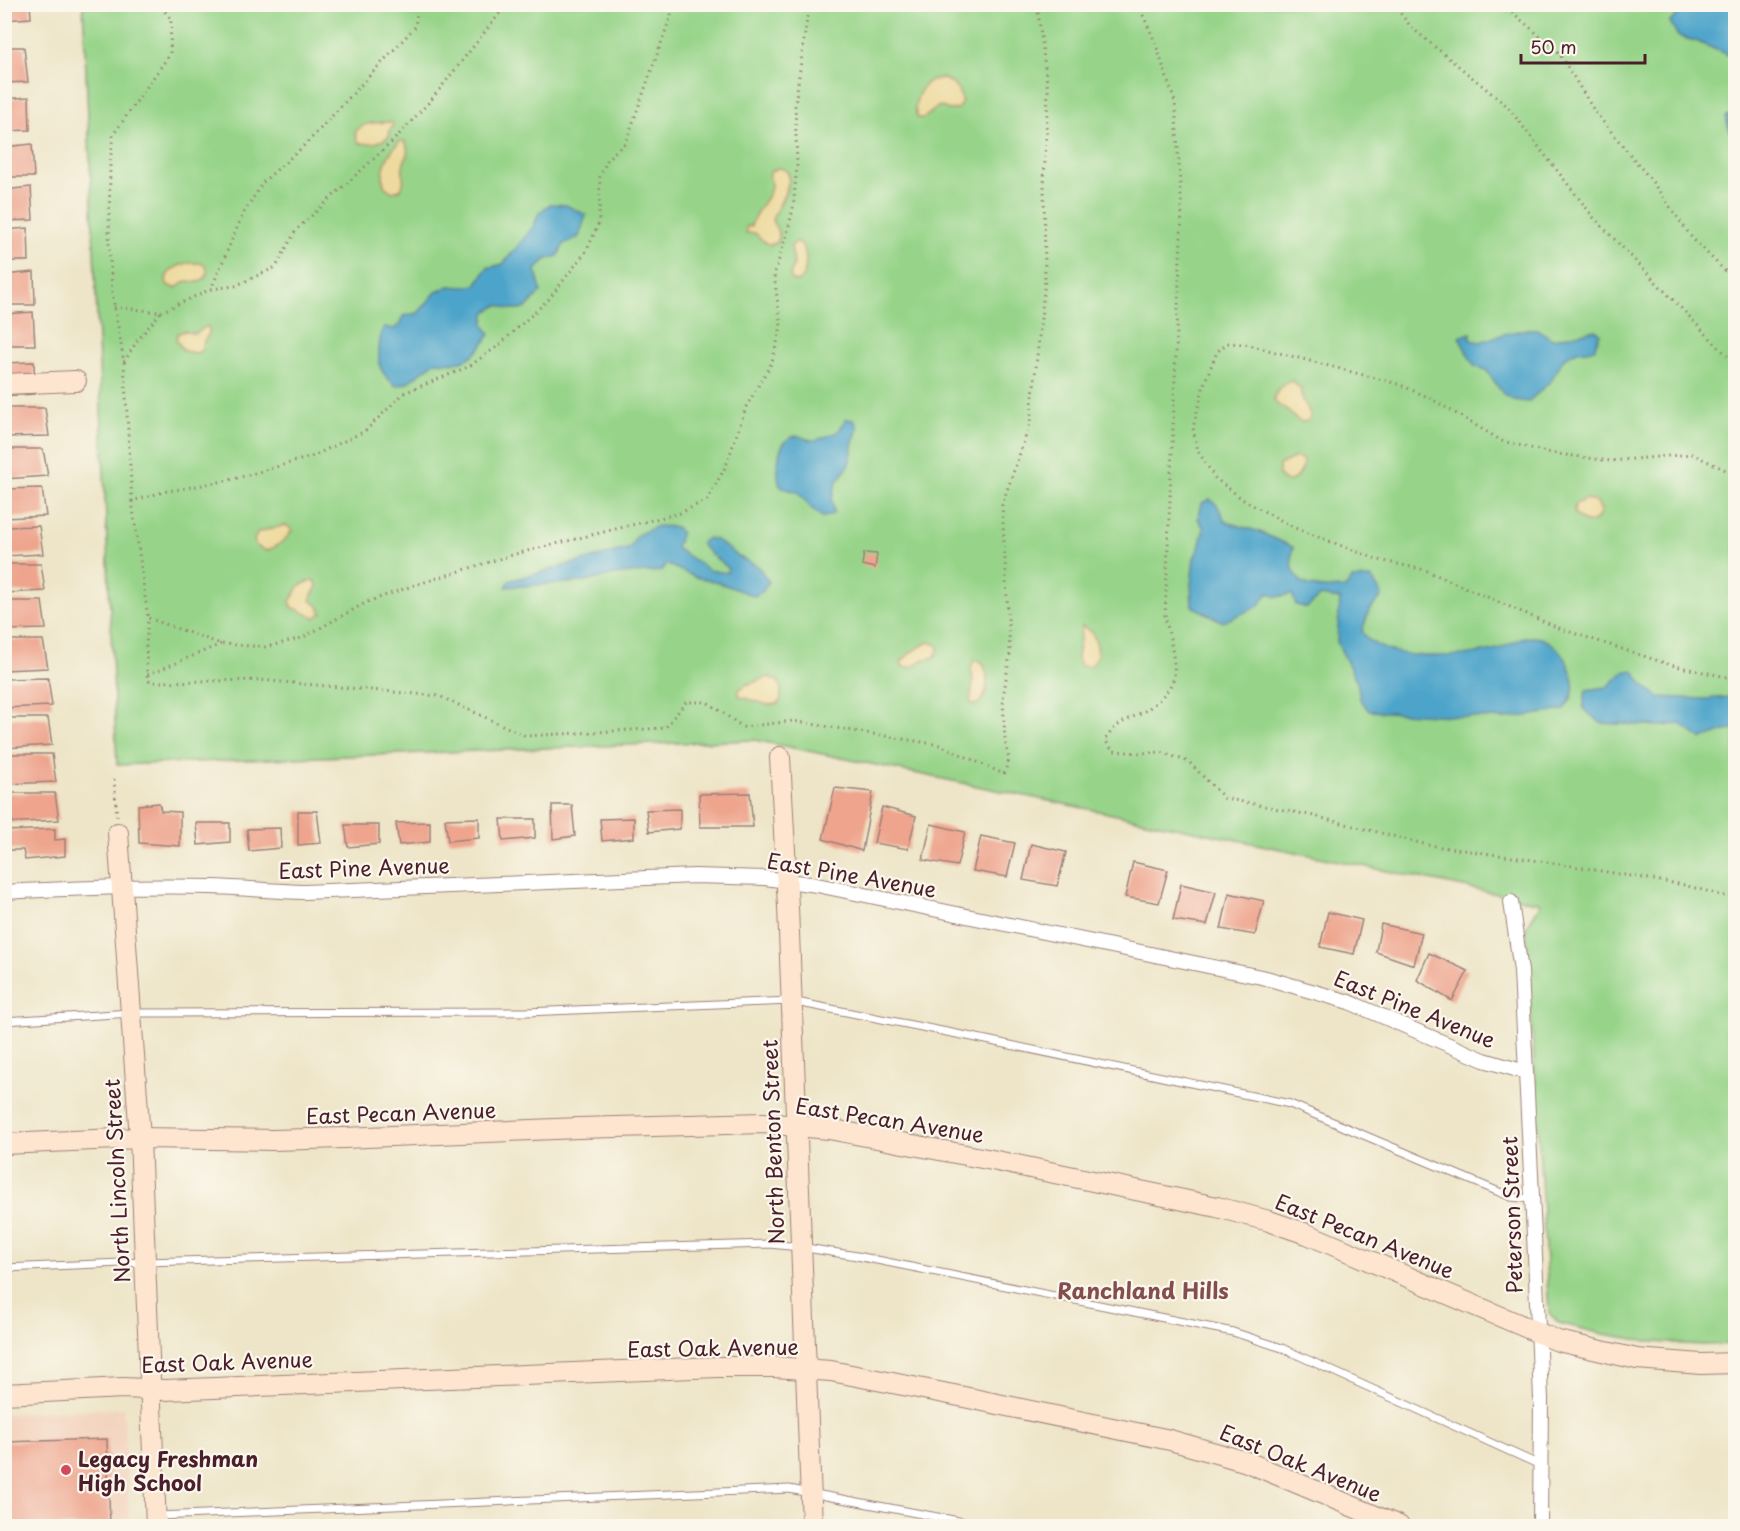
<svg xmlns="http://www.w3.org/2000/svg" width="1740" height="1531" font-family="'Playpen Sans',sans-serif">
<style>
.built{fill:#f3d4bf}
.green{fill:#97d489;stroke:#707a5a;stroke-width:1.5}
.sand{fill:#eeda9e;stroke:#9c7c64;stroke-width:1.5}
.water{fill:#4ea4ca;stroke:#4c627a;stroke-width:1.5}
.building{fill:#eea48d}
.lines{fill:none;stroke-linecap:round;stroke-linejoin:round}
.lane-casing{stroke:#9c827a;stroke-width:9}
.street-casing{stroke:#9c827a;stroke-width:16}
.secondary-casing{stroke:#9c827a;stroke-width:22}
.path{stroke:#9c827a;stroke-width:3;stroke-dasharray:1.5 4.5;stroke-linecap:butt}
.lane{stroke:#fff;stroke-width:7}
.street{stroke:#fff;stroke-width:14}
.secondary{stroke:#fde5d0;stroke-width:20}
.poi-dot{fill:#d1495b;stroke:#fbf7ec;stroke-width:2}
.labels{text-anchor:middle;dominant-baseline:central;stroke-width:4.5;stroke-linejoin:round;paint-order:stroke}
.street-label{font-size:21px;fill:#4a1f2b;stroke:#fbf7ec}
.poi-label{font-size:21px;font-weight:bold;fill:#4a1f2b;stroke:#fbf7ec;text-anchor:start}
.neighbourhood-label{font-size:22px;font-weight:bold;fill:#834e4d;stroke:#fbf7ec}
</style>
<rect width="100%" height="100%" fill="#fbf7ec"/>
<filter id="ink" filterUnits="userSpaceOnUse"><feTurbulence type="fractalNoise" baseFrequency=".0167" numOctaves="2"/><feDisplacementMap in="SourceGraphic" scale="12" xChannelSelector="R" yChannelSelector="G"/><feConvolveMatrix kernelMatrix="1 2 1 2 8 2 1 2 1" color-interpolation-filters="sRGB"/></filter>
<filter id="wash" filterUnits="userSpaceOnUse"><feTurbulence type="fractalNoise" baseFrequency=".008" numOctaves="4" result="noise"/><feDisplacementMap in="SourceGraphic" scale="24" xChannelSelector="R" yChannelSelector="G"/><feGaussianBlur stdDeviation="1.35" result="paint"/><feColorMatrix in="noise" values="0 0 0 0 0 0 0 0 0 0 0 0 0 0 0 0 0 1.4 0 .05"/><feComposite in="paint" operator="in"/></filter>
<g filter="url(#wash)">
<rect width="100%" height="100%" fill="#eee5c8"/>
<polygon class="built" points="124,1408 129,1526 5,1526 5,1414"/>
<polygon class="green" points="83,5 1735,5 1735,1344 1702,1345 1654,1342 1603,1334 1559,1323 1549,1313 1526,928 1541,903 755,740 117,765"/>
<g class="sand">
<path d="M 942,78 C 953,83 959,88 962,101 L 958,109 L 949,110 L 939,106 L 924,118 L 918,118 C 911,108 919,89 928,82 C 932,79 937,79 942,78 Z"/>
<path d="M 390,122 L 393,123 L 393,126 L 390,130 L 389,136 C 381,143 366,146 358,142 L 355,133 C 362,121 377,123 390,122 Z"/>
<path d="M 400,141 L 404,141 C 411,150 406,156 403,166 C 401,175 407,181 400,190 L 392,192 L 384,186 C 380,168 387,154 400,141 Z"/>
<path d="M 777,168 C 805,168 775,210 772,220 L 779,234 L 778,242 C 767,249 763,240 755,233 L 746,233 L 747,226 L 751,226 C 754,212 765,203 770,191 C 773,184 768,179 770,172 Z"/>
<path d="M 796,242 L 799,242 C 808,251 807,266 803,277 L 797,282 L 793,281 L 790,276 L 794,264 L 791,246 Z"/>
<path d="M 187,263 L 200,263 L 205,265 C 210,272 206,279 199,282 L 186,281 L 176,288 L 169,286 L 166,282 C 166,270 177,266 187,263 Z"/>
<polygon points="207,326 209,327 209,334 204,341 201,351 196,353 184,351 176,340 178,333 185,331 195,334"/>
<path d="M 1292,381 L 1301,389 C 1299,401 1312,408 1310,419 C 1298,427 1294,415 1285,409 C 1280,406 1277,406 1274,400 C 1274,392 1284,382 1292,381 Z"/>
<path d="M 1296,457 L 1303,460 C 1304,471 1298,477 1289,482 L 1284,481 L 1279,476 L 1279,465 Z"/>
<path d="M 1585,499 L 1596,502 L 1601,510 C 1597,527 1583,525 1574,513 L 1575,504 Z"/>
<path d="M 286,525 L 292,530 C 288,539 275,548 266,551 L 256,546 L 254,540 L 258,532 Z"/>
<polygon points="312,580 316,581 317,587 312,595 311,600 319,607 322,613 315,618 292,607 290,602 299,586"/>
<path d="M 1082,626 L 1092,632 C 1098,645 1102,658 1089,667 L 1081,666 L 1077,658 Z"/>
<polygon points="928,642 936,644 939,647 935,657 922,660 913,667 903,667 901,662 911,652"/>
<path d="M 974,660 L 982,662 C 990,674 989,698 976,705 L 970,703 L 973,681 L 971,668 Z"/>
<polygon points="768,677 776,680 781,685 781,699 778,704 768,705 739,696 739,690 746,685"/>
</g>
<g class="water">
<polygon points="1679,5 1735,5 1735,58 1698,42 1678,36 1670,22 1682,10"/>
<polygon points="1733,113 1735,113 1735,150 1726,117"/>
<path d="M 550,204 L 566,205 L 586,215 L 579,237 L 564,244 L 558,256 L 545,260 L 536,270 L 541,292 L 525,309 L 510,309 L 498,305 L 485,313 L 484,325 L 490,334 C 474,359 465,365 435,362 L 407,383 L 396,386 C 377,370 377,364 380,340 C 381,334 380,332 385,327 L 394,329 L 400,324 L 403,316 L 418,313 L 436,292 L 449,286 L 463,287 L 476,285 L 487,268 L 503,264 L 533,227 L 539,213 Z"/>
<polygon points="1527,329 1537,329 1552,339 1595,330 1600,333 1594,349 1577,351 1564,358 1551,381 1528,402 1513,400 1504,395 1486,370 1474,366 1459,337 1471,333 1471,340 1480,342 1504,334"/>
<path d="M 846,419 L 854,420 L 858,428 L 852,445 L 852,453 L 848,467 L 837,481 L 832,499 L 834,513 L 829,516 L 822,517 L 810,507 L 798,492 L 786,489 L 779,484 C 777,469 775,437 798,436 C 802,436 807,440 812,440 C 819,441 831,434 839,431 Z"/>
<path d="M 1210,499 L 1217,505 L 1226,522 L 1260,532 L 1293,547 C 1286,587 1313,590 1345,588 L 1352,579 L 1372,578 L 1382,596 L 1369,611 L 1362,631 C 1380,664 1464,658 1497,649 C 1508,646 1520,637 1531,637 C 1557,636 1577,670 1573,693 C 1572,698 1567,705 1564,710 L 1505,719 L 1369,711 L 1360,699 L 1357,682 L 1337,642 L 1340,599 L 1320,596 L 1307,608 L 1296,605 L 1292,594 L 1277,597 L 1268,593 L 1259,606 L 1223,622 L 1192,606 L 1191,584 L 1194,558 L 1199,548 L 1204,528 L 1198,519 L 1202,503 Z"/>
<path d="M 657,526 L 676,527 L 681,533 L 676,548 L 709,570 L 727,573 L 728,568 C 719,559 706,554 701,543 L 708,538 L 716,540 L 741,558 L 758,566 L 769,582 L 762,592 L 754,596 L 717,582 L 695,577 L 666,564 L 662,571 L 620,574 L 582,582 L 506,587 L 509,581 L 630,548 L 637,535 Z"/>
<polygon points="1633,670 1643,684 1658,697 1705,699 1730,697 1735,699 1735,728 1702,739 1680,724 1661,726 1601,723 1583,709 1586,690 1607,687 1624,672"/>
</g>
<g id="blocks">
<g class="building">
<polygon points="4,4 30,4 31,18 4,20"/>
<polygon points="4,47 24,47 28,82 4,83"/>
<polygon points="29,97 30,130 4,131 4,99"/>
<polygon points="32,144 34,177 4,177 4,147"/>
<polygon points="31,187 33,220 4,221 4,190"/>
<polygon points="28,228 29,261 4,261 4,230"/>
<polygon points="34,272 35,305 4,305 4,275"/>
<polygon points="33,312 35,345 4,345 4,314"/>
<polygon points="34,362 35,394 4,396 4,363"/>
<polygon points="4,408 45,408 49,436 4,437"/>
<polygon points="4,449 43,449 48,476 4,479"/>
<polygon points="42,488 46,516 4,518 4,489"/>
<polygon points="39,526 43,554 4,556 4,527"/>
<polygon points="864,553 877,554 875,568 862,565"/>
<polygon points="4,564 41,564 45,591 4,593"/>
<polygon points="4,601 42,601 46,629 4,630"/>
<polygon points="4,640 43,640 48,668 4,670"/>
<polygon points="48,678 52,706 4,708 4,679"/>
<polygon points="4,718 48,718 52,745 4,748"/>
<polygon points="4,754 52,754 56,782 4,784"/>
<polygon points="835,788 873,792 862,851 823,839"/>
<polygon points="4,793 55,793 59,820 4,823"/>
<polygon points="750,793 753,827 700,827 699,794"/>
<polygon points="159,803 161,811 180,812 180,846 139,843 138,805"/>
<polygon points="552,805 572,805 575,836 553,839"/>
<polygon points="882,807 916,816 908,849 874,843"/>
<polygon points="680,809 680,829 649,832 646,810"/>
<polygon points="298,811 317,811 321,843 298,845"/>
<polygon points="479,818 479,838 448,841 445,819"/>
<polygon points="634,818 634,838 602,841 600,819"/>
<polygon points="501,819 535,819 535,838 503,841"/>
<polygon points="430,822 430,842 399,845 396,823"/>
<polygon points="196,823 230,823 230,842 198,845"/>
<polygon points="931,824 965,832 957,866 923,860"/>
<polygon points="345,825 379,825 379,844 348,847"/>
<polygon points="280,828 281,848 249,851 247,829"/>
<polygon points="55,829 55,840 65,839 65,856 25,860 23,850 4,850 4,831"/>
<polygon points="981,836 1015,843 1007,877 973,871"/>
<polygon points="1031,844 1066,852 1057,886 1023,880"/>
<polygon points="1133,862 1168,870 1159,903 1125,897"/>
<polygon points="1181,884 1216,892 1207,925 1173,920"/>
<polygon points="1229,893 1264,901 1255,935 1221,929"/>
<polygon points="1328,912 1362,920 1354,954 1320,947"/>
<polygon points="1381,924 1422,933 1414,965 1376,952"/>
<polygon points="1429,953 1468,971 1452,1001 1417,980"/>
<polygon points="107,1439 110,1526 4,1526 4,1442"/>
</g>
</g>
</g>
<g filter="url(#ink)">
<use href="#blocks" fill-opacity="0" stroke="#9c827a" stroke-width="1.5"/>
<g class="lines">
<defs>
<g id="lane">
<polyline points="4,1021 131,1013 526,1012 791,1001 972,1037 1290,1104 1511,1197 1531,1199"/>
<polyline points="4,1268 145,1262 769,1244 800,1247 857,1256 1233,1332 1282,1348 1540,1465"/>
<polyline points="158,1516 789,1489 985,1526"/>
</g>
<g id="street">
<path d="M 4,892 C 74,888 143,885 212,887 C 243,888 273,891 304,892 L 695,876 L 765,878 L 817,885 L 1266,978 L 1349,1002 L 1484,1060 L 1525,1072"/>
<polyline points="1511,902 1521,971 1535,1256 1541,1399 1540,1526"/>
</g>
<g id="secondary">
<polyline points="4,384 76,381"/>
<polyline points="780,757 788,907 812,1526"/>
<polyline points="118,833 140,1138 156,1526"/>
<polyline points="4,1144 140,1138 273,1140 344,1138 579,1128 764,1123 829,1129 992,1160 1217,1207 1269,1221 1307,1234 1558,1341 1637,1359 1701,1364 1736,1363"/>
<polyline points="4,1394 123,1388 165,1390 717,1367 774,1367 831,1371 964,1397 1170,1440 1247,1462 1399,1526"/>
</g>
</defs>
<use href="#lane" class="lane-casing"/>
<use href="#street" class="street-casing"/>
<use href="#secondary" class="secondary-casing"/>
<g class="path">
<path d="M 1138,4 L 1155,42 L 1175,102 L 1182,212 L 1165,616 C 1168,630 1178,668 1173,680 C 1168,693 1154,706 1141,713 C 1124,722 1116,723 1105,740 L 1113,751 L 1140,753 L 1161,752 L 1189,762 L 1224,798 L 1314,816 L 1428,845 L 1561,864 L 1684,885 L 1736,899"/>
<polyline points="1393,4 1412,28 1507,106 1594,218 1736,365"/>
<polyline points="1503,4 1559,53 1595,112 1651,180 1692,238 1736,282"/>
<polyline points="211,289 235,286 276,267 296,230 393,141 431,100 507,4"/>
<polyline points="114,307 161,312 137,341 124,362 112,292 109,244 110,164 113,135 170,54 171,19 159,4"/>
<polyline points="161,312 211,289 243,214 264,181 306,144 415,27 417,12 414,4"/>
<polyline points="124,362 132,501 163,492 230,480 311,457 365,431 404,393 468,367 498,346 549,299 587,250 599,223 600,177 608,158 626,142 675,4"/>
<polyline points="1736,475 1692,454 1611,461 1551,453 1502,441 1430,398 1398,384 1245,344 1227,343 1217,352 1205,381 1193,428 1198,451 1215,478 1245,501 1295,528 1379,560 1425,570 1561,629 1671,665 1736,679"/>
<polyline points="132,501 148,618"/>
<polyline points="221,644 147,675 146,647 148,618 221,644 266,647 302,638 367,602 415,585 515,554 680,513 707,500 726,466 746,407 772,362 781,327 774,275 787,234 793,209 797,165 795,105 809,4"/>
<polyline points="147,675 149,681 155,682 259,680 439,696 526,736 665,728 686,702 707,702 743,727 793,721 940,745 1004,774 1009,760 1005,741 1003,698 1010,653 1002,505 1030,424 1045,280 1044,183 1048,91 1037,4"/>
<polyline points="114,779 117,817"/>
</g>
<use href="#lane" class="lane"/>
<use href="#street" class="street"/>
<use href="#secondary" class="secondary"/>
</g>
</g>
<circle class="poi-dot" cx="66" cy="1470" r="6"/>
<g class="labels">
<g class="street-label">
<text transform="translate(364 867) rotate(-2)">East Pine Avenue</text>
<text transform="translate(852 874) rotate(10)">East Pine Avenue</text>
<text transform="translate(1415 1008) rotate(22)">East Pine Avenue</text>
<text transform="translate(401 1112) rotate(-2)">East Pecan Avenue</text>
<text transform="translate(890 1119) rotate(9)">East Pecan Avenue</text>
<text transform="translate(772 1142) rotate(-92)">North Benton Street</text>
<text transform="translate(116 1181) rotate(-93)">North Lincoln Street</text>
<text transform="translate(1511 1215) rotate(-92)">Peterson Street</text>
<text transform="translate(1365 1235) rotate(22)">East Pecan Avenue</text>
<text transform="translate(713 1347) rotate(-1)">East Oak Avenue</text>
<text transform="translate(227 1361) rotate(-2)">East Oak Avenue</text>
<text transform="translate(1301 1462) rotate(22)">East Oak Avenue</text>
</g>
<g class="poi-label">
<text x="78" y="1458">Legacy Freshman<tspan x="78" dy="24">High School</tspan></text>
</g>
<g class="neighbourhood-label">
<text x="1143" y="1289">Ranchland Hills</text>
</g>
</g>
<rect width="1740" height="1531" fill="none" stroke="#fbf7ec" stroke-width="24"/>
<path d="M1521 54v9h124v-9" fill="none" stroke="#4a1f2b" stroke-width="3"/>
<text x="1530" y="54" font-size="18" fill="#4a1f2b" stroke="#fbf7ec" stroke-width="4.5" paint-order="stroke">50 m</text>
</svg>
